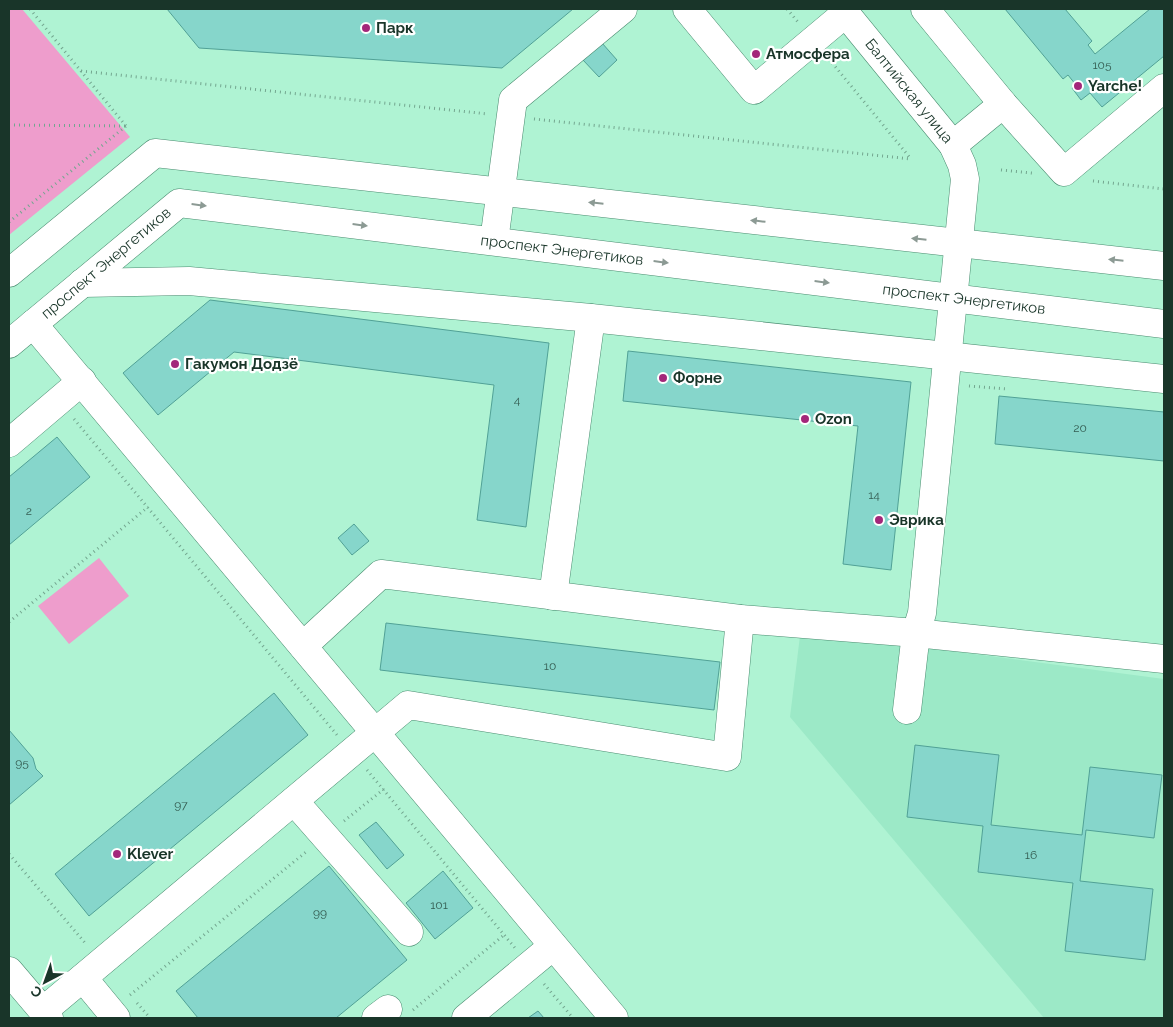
<svg xmlns="http://www.w3.org/2000/svg" width="1173" height="1027" font-family="Raleway,sans-serif">
<style>
.built{fill:#9ce9c7}
.green{fill:#ee9dcc}
.building{fill:#86d6cb;stroke:#51a196}
.lines{fill:none;stroke-linecap:round;stroke-linejoin:round}
.minor-casing{stroke:#4a8c70;stroke-width:29}
.path{stroke:#73a68f;stroke-width:3;stroke-dasharray:1 4;stroke-linecap:butt}
.minor{stroke:#fff;stroke-width:28}
.oneway{fill:#8c9a94}
.poi-dot{fill:#a3277a;stroke:#fff;stroke-width:2}
.labels{text-anchor:middle;dominant-baseline:central;stroke-width:4.5;stroke-linejoin:round;paint-order:stroke}
.number-label{font-size:12px;fill:#345d52}
.poi-label{font-size:15px;font-weight:bold;fill:#193529;stroke:#fff;text-anchor:start}
.street-label{font-size:15px;fill:#193529;stroke:#fff}
</style>
<rect width="100%" height="100%" fill="#aff3d3"/>
<polygon class="built" points="800,636 913,646 1164,679 1164,1018 1044,1018 790,717"/>
<g class="green">
<polygon points="9,9 22,9 130,137 9,235"/>
<polygon points="99,558 129,596 69,644 38,606"/>
</g>
<g class="building">
<polygon points="167,9 573,9 502,68 199,48"/>
<polygon points="1005,9 1065,9 1092,41 1088,45 1095,54 1150,9 1164,9 1164,56 1102,107 1090,93 1081,100 1072,88 1076,85 1068,75 1063,79"/>
<polygon points="602,43 617,60 599,77 583,60"/>
<polygon points="210,300 549,343 526,527 477,520 494,385 234,352 158,415 123,373"/>
<polygon points="628,351 911,382 891,570 843,564 858,426 623,401"/>
<polygon points="999,396 1164,412 1164,461 995,444"/>
<polygon points="57,437 90,477 9,545 9,477"/>
<polygon points="354,524 369,541 352,555 338,538"/>
<polygon points="386,623 720,662 714,710 380,670"/>
<polygon points="274,693 308,735 89,916 55,874"/>
<polygon points="9,730 33,758 36,769 43,776 9,805"/>
<polygon points="915,745 999,755 991,825 1082,835 1090,767 1162,775 1154,838 1086,830 1080,881 1153,889 1145,960 1065,951 1073,883 978,872 983,826 907,817"/>
<polygon points="376,822 404,855 387,869 359,835"/>
<polygon points="329,866 407,960 336,1018 198,1018 176,991"/>
<polygon points="443,871 473,908 435,939 406,903"/>
<polygon points="538,1011 544,1018 528,1018"/>
</g>
<g class="lines">
<defs>
<g id="minor">
<polyline points="687,9 754,90 846,13"/>
<polyline points="925,9 1003,104 1064,172 1164,88"/>
<polyline points="953,145 1003,104"/>
<polyline points="494,241 513,100 623,9"/>
<polyline points="9,273 155,153 1164,266"/>
<polyline points="82,283 189,281 591,318 1164,379"/>
<polyline points="33,324 614,1018"/>
<polyline points="9,344 179,203 1164,324"/>
<polyline points="9,443 82,381"/>
<polyline points="553,596 591,318"/>
<polyline points="303,646 381,574 740,619 916,633 922,613 965,179 962,165 953,145 842,9"/>
<polyline points="907,710 916,633 1164,659"/>
<polyline points="294,801 409,932"/>
<polyline points="9,971 49,1018"/>
<polyline points="83,978 116,1018"/>
<polyline points="43,1011 408,705 727,757 740,619"/>
<polyline points="376,1018 388,1009"/>
<polyline points="466,1018 553,946"/>
</g>
</defs>
<use href="#minor" class="minor-casing"/>
<g class="path">
<polyline points="30,9 126,126"/>
<polyline points="787,9 798,22"/>
<polyline points="829,59 911,159"/>
<polyline points="81,71 488,114"/>
<polyline points="534,119 911,159"/>
<polyline points="9,125 126,126"/>
<polyline points="1001,170 1032,173"/>
<polyline points="1093,181 1164,189"/>
<polyline points="9,222 126,126"/>
<polyline points="969,386 1007,389"/>
<polyline points="74,419 337,735"/>
<polyline points="9,622 148,507"/>
<polyline points="367,770 515,948"/>
<polyline points="344,821 384,789"/>
<polyline points="9,854 86,944"/>
<polyline points="544,984 573,1018"/>
<polyline points="130,995 306,852"/>
<polyline points="137,1003 150,1018"/>
<polyline points="413,1010 504,935"/>
</g>
<use href="#minor" class="minor"/>
</g>
<defs><path id="oneway-solid" d="M-6-.8H1V-3.2L6.5 0L1 3.2V.8H-6Z" transform="scale(1.25)"/></defs>
<g class="oneway">
<use href="#oneway-solid" transform="translate(596 203) rotate(-174)"/>
<use href="#oneway-solid" transform="translate(199 205) rotate(7)"/>
<use href="#oneway-solid" transform="translate(758 221) rotate(-174)"/>
<use href="#oneway-solid" transform="translate(360 225) rotate(7)"/>
<use href="#oneway-solid" transform="translate(919 239) rotate(-174)"/>
<use href="#oneway-solid" transform="translate(1116 260) rotate(-174)"/>
<use href="#oneway-solid" transform="translate(661 262) rotate(7)"/>
<use href="#oneway-solid" transform="translate(822 282) rotate(7)"/>
</g>
<g class="poi-dot">
<circle cx="366" cy="28" r="5"/>
<circle cx="756" cy="54" r="5"/>
<circle cx="1078" cy="86" r="5"/>
<circle cx="175" cy="364" r="5"/>
<circle cx="663" cy="378" r="5"/>
<circle cx="805" cy="419" r="5"/>
<circle cx="879" cy="520" r="5"/>
<circle cx="117" cy="854" r="5"/>
</g>
<g class="labels">
<g class="number-label">
<text x="1102" y="65">105</text>
<text x="517" y="400">4</text>
<text x="1080" y="428">20</text>
<text x="874" y="495">14</text>
<text x="29" y="511">2</text>
<text x="550" y="666">10</text>
<text x="22" y="763">95</text>
<text x="181" y="805">97</text>
<text x="1031" y="855">16</text>
<text x="439" y="905">101</text>
<text x="320" y="913">99</text>
</g>
<g class="poi-label">
<text x="376" y="28">Парк</text>
<text x="766" y="54">Атмосфера</text>
<text x="1088" y="86">Yarche!</text>
<text x="185" y="364">Гакумон Додзё</text>
<text x="673" y="378">Форне</text>
<text x="815" y="419">Ozon</text>
<text x="889" y="520">Эврика</text>
<text x="127" y="854">Klever</text>
</g>
<g class="street-label">
<text transform="translate(909 91) rotate(51)">Балтийская улица</text>
<text transform="translate(562 250) rotate(7)">проспект Энергетиков</text>
<text transform="translate(106 263) rotate(-40)">проспект Энергетиков</text>
<text transform="translate(964 299) rotate(7)">проспект Энергетиков</text>
</g>
</g>
<rect width="1173" height="1027" fill="none" stroke="#193529" stroke-width="20"/>
<g transform="translate(45 982) rotate(221)" stroke="#ffffff" stroke-width="4" paint-order="stroke">
<path d="M0-4L9 19L0 12L-9 19Z" fill="#193529"/>
<text y="-8" font-size="14" font-weight="bold" text-anchor="middle" fill="#193529">С</text>
</g>
</svg>
